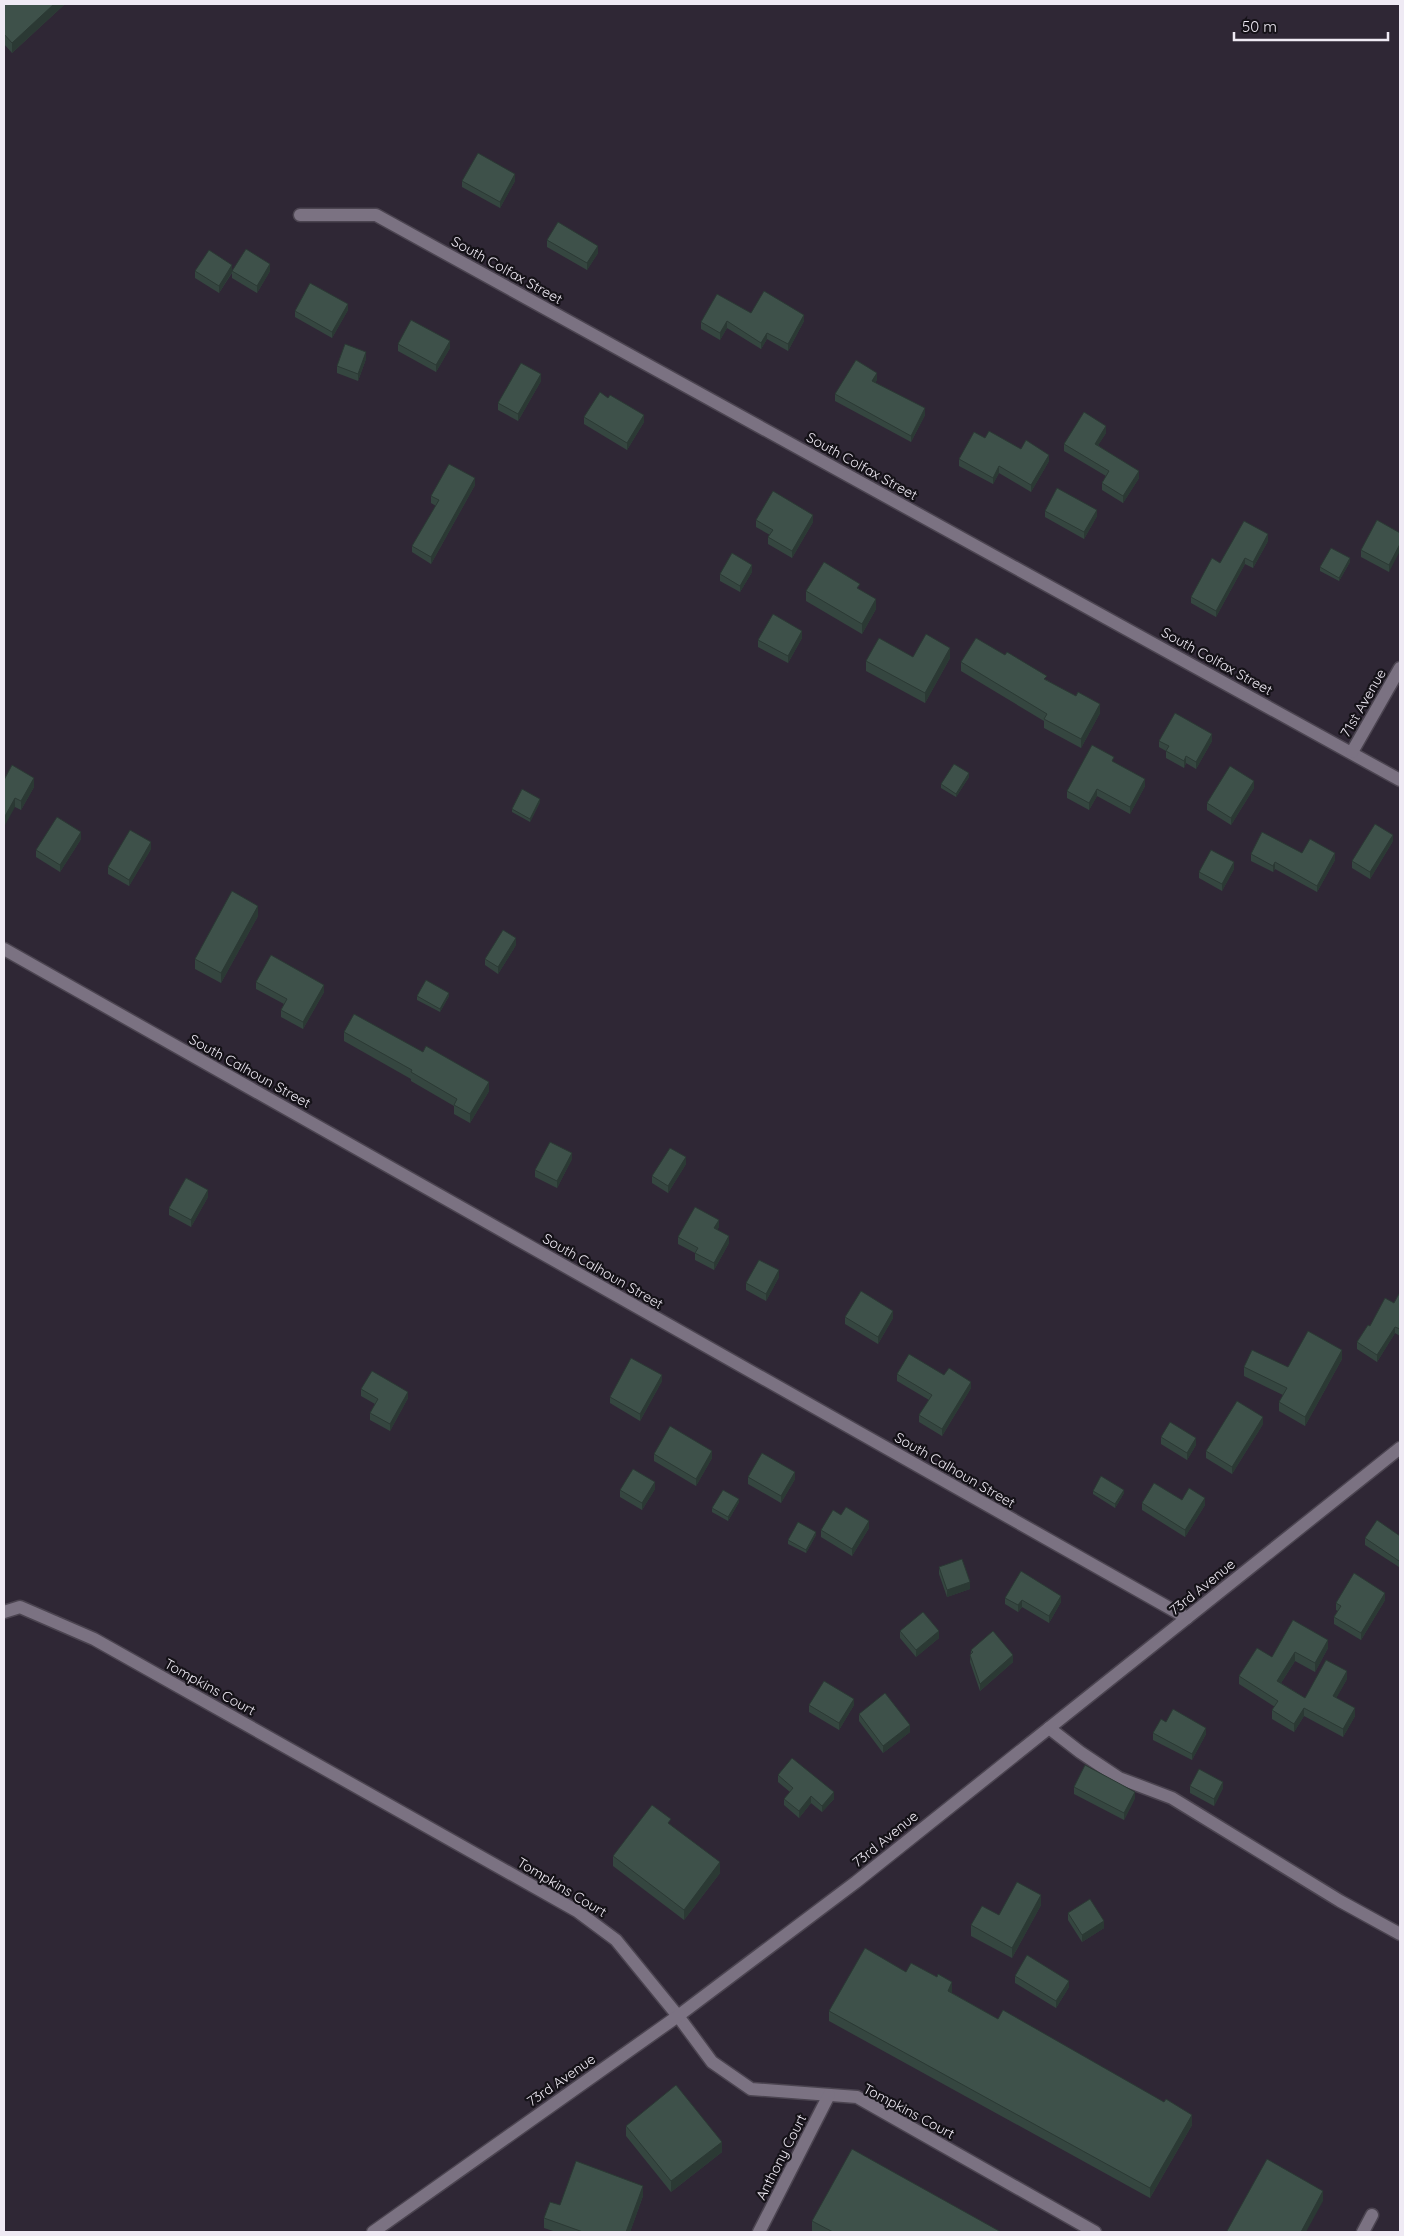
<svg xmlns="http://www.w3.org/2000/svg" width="1404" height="2236" font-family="Quicksand,sans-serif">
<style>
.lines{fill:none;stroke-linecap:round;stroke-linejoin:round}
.minor-casing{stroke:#4b4450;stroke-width:15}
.minor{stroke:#7b7282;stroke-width:12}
.wall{fill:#354640}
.shaded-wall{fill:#2b3934}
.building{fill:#3e514a;stroke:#2b3934}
.labels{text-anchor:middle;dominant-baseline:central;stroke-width:4.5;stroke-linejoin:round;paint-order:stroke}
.street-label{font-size:14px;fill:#efeaf4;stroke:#151218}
</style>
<rect width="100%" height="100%" fill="#2f2735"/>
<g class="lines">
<defs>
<g id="minor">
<polyline points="300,215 376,215 1400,780"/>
<polyline points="1352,752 1400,668"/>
<polyline points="4,949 1187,1618"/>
<polyline points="4,1612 20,1607 94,1639 577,1911 616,1940 678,2016 712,2062 751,2089 857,2097 1095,2232"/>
<polyline points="1049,1728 1080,1752 1119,1778 1172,1798 1340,1901 1400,1934"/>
<polyline points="373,2232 678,2016 856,1882 1400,1448"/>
<polyline points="759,2232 829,2095"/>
<polyline points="1363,2232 1372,2215"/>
</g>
</defs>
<use href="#minor" class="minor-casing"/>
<use href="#minor" class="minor"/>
</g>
<g class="wall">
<polygon points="4,4 65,4 12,53 4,44"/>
<polygon points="462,181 515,181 500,208 462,187"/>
<polygon points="547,240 598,253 587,270 547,247"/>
<polygon points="195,271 270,271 257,293 232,278 232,273 219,293 195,278"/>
<polygon points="348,310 332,338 295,317 295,311"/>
<polygon points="751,313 804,321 788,351 767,339 761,349 727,328 720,340 701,329 701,322"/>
<polygon points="398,344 450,348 436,372 398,351"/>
<polygon points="366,359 358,381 337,373 337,366"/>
<polygon points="877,380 875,383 925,415 911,442 835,401 835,394"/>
<polygon points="541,381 518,421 498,410 498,403"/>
<polygon points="608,398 644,422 627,450 584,424 584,417"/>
<polygon points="1106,433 1098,445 1139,478 1123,503 1102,490 1102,483 1106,476 1064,451 1064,444"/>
<polygon points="985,438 1021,449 1049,461 1031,492 999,473 993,484 959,466 959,459"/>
<polygon points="475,485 431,564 412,552 412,546 436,506 431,503 431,496"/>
<polygon points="1045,511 1097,516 1084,539 1045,517"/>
<polygon points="756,520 813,522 792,558 768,544 768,537 770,535 756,527"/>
<polygon points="1400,533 1389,572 1361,557 1361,550"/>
<polygon points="1268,541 1253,568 1245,564 1216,617 1191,603 1191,597 1220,563"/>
<polygon points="1350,562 1339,581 1320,571 1320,567"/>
<polygon points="752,572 740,592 720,581 720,574"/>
<polygon points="806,591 876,609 862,634 806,601"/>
<polygon points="802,638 788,663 758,647 758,640"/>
<polygon points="913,657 950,658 925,703 866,671 866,661"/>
<polygon points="961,662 1047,680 1100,713 1081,748 1044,728 1044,721 961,671"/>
<polygon points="1159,741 1212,741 1196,769 1186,763 1184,768 1166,758 1166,751 1159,747"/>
<polygon points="1114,762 1145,786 1130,814 1097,796 1089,810 1067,798 1067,791"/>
<polygon points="969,777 956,797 941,788 941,784"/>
<polygon points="4,780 34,787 21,810 15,807"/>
<polygon points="1254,788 1231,825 1207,810 1207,803"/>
<polygon points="540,802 530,822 512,812 512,809"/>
<polygon points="81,839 60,872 36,857 36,850"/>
<polygon points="1393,841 1370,879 1352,868 1352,861"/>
<polygon points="151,849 129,886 108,874 108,867"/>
<polygon points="1302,853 1335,860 1317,892 1275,869 1273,872 1251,861 1251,854"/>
<polygon points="1234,869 1222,891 1199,878 1199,872"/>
<polygon points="258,916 221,983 195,969 195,959"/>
<polygon points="516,945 498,974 485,965 485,959"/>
<polygon points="256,982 324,992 303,1029 281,1017 281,1010 284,1004 256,989"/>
<polygon points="417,996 449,996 440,1012 417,1000"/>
<polygon points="344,1032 489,1091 470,1123 454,1114 454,1106 411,1081 411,1079 344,1041"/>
<polygon points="572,1159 557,1188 535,1177 535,1170"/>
<polygon points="686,1164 668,1193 652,1183 652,1176"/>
<polygon points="208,1197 191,1227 169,1215 169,1208"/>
<polygon points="719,1227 717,1230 729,1243 714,1270 695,1260 695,1253 678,1244 678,1237"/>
<polygon points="779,1277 766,1301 746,1290 746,1283"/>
<polygon points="1400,1292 1400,1336 1395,1333 1377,1362 1357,1349 1357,1342 1370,1326 1394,1303"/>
<polygon points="845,1317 893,1318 878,1344 845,1324"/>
<polygon points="1342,1359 1305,1426 1279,1411 1279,1402 1283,1395 1244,1376 1244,1367 1288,1367"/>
<polygon points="897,1374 944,1375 971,1388 942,1436 919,1422 919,1415 929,1400 897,1381"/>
<polygon points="662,1381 640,1421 610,1403 610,1397"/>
<polygon points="361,1389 408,1398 390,1431 370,1420 370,1413 375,1404 361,1396"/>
<polygon points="1263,1424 1232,1474 1206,1458 1206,1451"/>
<polygon points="1161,1437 1196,1445 1187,1460 1161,1444"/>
<polygon points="654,1454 712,1458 696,1486 654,1461"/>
<polygon points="748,1477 795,1479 781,1503 748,1484"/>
<polygon points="655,1489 642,1510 620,1497 620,1490"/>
<polygon points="1093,1491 1124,1493 1115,1508 1093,1494"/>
<polygon points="1182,1500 1205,1505 1185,1537 1142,1510 1142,1503"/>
<polygon points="739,1502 728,1521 712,1512 712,1508"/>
<polygon points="841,1515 869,1528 852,1556 821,1537 821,1530"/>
<polygon points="816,1535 806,1553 788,1544 788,1540"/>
<polygon points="1400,1536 1400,1566 1399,1567 1365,1545 1365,1538"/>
<polygon points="939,1567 970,1589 947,1597 939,1574"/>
<polygon points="1005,1598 1061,1602 1049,1623 1022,1607 1018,1612 1005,1604"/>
<polygon points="1385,1600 1361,1640 1334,1624 1334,1617 1338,1611 1336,1610 1336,1603"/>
<polygon points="1293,1620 1328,1648 1315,1672 1295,1661 1281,1683 1305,1698 1347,1679 1336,1698 1355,1716 1343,1737 1304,1716 1294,1732 1272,1719 1272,1710 1275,1707 1239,1684 1239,1676 1272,1657"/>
<polygon points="900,1631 939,1638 916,1657 900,1638"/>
<polygon points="971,1650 1013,1662 980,1691 970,1662"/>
<polygon points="809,1705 854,1705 839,1730 809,1712"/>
<polygon points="859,1714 910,1732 883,1753 859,1721"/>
<polygon points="1166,1722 1206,1734 1192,1760 1153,1740 1153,1733"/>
<polygon points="778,1775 834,1799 822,1812 811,1803 799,1818 784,1805 784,1799 790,1792 778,1782"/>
<polygon points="1190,1786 1223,1788 1214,1806 1190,1793"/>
<polygon points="1074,1787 1135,1798 1124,1820 1074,1794"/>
<polygon points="613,1856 720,1873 684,1920 613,1866"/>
<polygon points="1041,1905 1012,1958 971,1936 971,1925 999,1915"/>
<polygon points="1068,1913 1104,1928 1082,1942 1068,1920"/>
<polygon points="906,1972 952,1992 952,1993 998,2019 1192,2125 1150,2198 829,2021 829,2011"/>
<polygon points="1015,1976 1069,1987 1056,2008 1015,1983"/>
<polygon points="626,2126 722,2152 671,2192 626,2136"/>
<polygon points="643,2196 630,2232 556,2232 544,2228 544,2218 560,2205"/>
<polygon points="812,2221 1001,2232 815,2232 812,2231"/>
</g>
<g class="shaded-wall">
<polygon points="54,4 65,4 12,53 12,43"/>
<polygon points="515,174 515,181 500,208 500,202"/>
<polygon points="598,246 598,253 587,270 587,263"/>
<polygon points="270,264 270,271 257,293 257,286"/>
<polygon points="232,265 232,272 219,293 219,286"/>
<polygon points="348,304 348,310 332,338 332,332"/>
<polygon points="804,315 804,321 788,351 788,344"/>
<polygon points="727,321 727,328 720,340 720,333"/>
<polygon points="767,333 767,339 761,349 761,343"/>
<polygon points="450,341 450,348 436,372 436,365"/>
<polygon points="366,352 366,359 358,381 358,374"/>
<polygon points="877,373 877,380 872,388 872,381"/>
<polygon points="541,374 541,381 518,421 518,414"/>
<polygon points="925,408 925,415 911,442 911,436"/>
<polygon points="644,415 644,422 627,450 627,443"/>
<polygon points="1106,426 1106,433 1095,450 1095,444"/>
<polygon points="1049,455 1049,461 1031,492 1031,485"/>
<polygon points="999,466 999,473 993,484 993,478"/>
<polygon points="1139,471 1139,478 1123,503 1123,496"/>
<polygon points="475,478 475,485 431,564 431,557"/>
<polygon points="1097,510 1097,516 1084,539 1084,532"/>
<polygon points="813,515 813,522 792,558 792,551"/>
<polygon points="1268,534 1268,541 1253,568 1253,562"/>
<polygon points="1400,544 1400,551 1389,572 1389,565"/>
<polygon points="1245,558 1245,564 1216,617 1216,611"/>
<polygon points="1350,558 1350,562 1339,581 1339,578"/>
<polygon points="752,565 752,572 740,592 740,586"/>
<polygon points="876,599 876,609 862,634 862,624"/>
<polygon points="802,631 802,638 788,663 788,656"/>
<polygon points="950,648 950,658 925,703 925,693"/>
<polygon points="1100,704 1100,713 1081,748 1081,739"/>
<polygon points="1212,734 1212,741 1196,769 1196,762"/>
<polygon points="1186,756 1186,763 1184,768 1184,761"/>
<polygon points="969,773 969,777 956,797 956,794"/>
<polygon points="34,778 34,787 21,810 21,801"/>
<polygon points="1145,779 1145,786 1130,814 1130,807"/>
<polygon points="1254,781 1254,788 1231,825 1231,818"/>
<polygon points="1097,789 1097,796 1089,810 1089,803"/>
<polygon points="15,798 15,807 4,827 4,818"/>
<polygon points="540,799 540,802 530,822 530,819"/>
<polygon points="81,832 81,839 60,872 60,865"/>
<polygon points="1393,835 1393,841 1370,879 1370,872"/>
<polygon points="151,842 151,849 129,886 129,880"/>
<polygon points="1335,853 1335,860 1317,892 1317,886"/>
<polygon points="1234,862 1234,869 1222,891 1222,884"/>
<polygon points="1275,862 1275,869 1273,872 1273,866"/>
<polygon points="258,906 258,916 221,983 221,973"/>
<polygon points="516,938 516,945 498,974 498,967"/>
<polygon points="324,985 324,992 303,1029 303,1022"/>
<polygon points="449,993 449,996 440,1012 440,1009"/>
<polygon points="489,1082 489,1091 470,1123 470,1114"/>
<polygon points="572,1153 572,1159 557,1188 557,1181"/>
<polygon points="686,1157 686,1164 668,1193 668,1186"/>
<polygon points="208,1190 208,1197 191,1227 191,1220"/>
<polygon points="719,1220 719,1227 714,1235 714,1228"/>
<polygon points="729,1236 729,1243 714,1270 714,1263"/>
<polygon points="779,1270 779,1277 766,1301 766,1294"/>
<polygon points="893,1311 893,1318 878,1344 878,1337"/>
<polygon points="1395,1327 1395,1333 1377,1362 1377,1355"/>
<polygon points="1342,1350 1342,1359 1305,1426 1305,1417"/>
<polygon points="662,1375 662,1381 640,1421 640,1414"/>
<polygon points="971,1382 971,1388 942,1436 942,1429"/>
<polygon points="408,1392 408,1398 390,1431 390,1424"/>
<polygon points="1263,1417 1263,1424 1232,1474 1232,1467"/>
<polygon points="1196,1438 1196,1445 1187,1460 1187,1453"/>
<polygon points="712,1451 712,1458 696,1486 696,1479"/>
<polygon points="795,1472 795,1479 781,1503 781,1496"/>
<polygon points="655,1482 655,1489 642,1510 642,1503"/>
<polygon points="1124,1490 1124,1493 1115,1508 1115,1504"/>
<polygon points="1205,1498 1205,1505 1185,1537 1185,1530"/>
<polygon points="739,1499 739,1502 728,1521 728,1517"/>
<polygon points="869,1521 869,1528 852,1556 852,1549"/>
<polygon points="816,1532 816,1535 806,1553 806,1550"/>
<polygon points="970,1582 970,1589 947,1597 947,1590"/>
<polygon points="1385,1593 1385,1600 1361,1640 1361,1633"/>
<polygon points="1061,1596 1061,1602 1049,1623 1049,1616"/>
<polygon points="1022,1600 1022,1607 1018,1612 1018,1605"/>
<polygon points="939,1631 939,1638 916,1657 916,1650"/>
<polygon points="1328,1640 1328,1648 1315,1672 1315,1663"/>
<polygon points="1295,1652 1295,1661 1277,1689 1277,1681"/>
<polygon points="1013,1655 1013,1662 980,1691 980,1684"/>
<polygon points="1347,1671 1347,1679 1333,1704 1333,1696"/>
<polygon points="854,1699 854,1705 839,1730 839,1723"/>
<polygon points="1304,1708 1304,1716 1294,1732 1294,1724"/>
<polygon points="1355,1708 1355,1716 1343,1737 1343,1729"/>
<polygon points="910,1725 910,1732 883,1753 883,1746"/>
<polygon points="1206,1728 1206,1734 1192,1760 1192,1754"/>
<polygon points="1223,1782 1223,1788 1214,1806 1214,1799"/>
<polygon points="834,1792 834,1799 822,1812 822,1806"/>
<polygon points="1135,1792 1135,1798 1124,1820 1124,1813"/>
<polygon points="811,1796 811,1803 799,1818 799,1811"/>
<polygon points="720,1862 720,1873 684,1920 684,1910"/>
<polygon points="1041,1895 1041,1905 1012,1958 1012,1948"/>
<polygon points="1104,1921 1104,1928 1082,1942 1082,1935"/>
<polygon points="1069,1981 1069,1987 1056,2008 1056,2001"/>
<polygon points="952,1982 952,1992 948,2001 948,1991"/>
<polygon points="1192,2115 1192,2125 1150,2198 1150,2188"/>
<polygon points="722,2142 722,2152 671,2192 671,2181"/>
<polygon points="643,2186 643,2196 630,2232 626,2232"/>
<polygon points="1323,2191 1323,2201 1306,2232 1301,2232"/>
</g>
<g class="building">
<polygon points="4,4 54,4 12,43 4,34"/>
<polygon points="478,153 515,174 500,202 462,181"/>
<polygon points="558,222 598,246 587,263 547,240"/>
<polygon points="246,249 270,264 257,286 232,271"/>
<polygon points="209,250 232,265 219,286 195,271"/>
<polygon points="310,283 348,304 332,332 295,311"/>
<polygon points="764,291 804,315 788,344 767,333 761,343 727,321 720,333 701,322 717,294 751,313"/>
<polygon points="411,320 450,341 436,365 398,344"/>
<polygon points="345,344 366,352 358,374 337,366"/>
<polygon points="856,360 877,373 872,381 925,408 911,436 835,394"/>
<polygon points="521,363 541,374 518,414 498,403"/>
<polygon points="600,392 608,398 610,395 644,415 627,443 584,417"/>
<polygon points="1084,412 1106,426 1095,444 1139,471 1123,496 1102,483 1109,471 1064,444"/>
<polygon points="989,431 1021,449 1026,440 1049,455 1031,485 999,466 993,478 959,459 974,432 985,438"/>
<polygon points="449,464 475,478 431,557 412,546 439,500 431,496"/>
<polygon points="1057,488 1097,510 1084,532 1045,511"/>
<polygon points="773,491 813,515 792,551 768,537 773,530 756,520"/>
<polygon points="1377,520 1400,533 1400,544 1389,565 1361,550"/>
<polygon points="1244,521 1268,534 1253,562 1245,558 1216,611 1191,597 1212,558 1220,563"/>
<polygon points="1331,548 1350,558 1339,578 1320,567"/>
<polygon points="732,553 752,565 740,586 720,574"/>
<polygon points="824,562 860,584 857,588 876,599 862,624 806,591"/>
<polygon points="773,614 802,631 788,656 758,640"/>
<polygon points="926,634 950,648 925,693 866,661 879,638 913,657"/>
<polygon points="976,638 1005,655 1007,652 1047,676 1044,679 1076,696 1078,692 1100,704 1081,739 1044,719 1047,714 961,662"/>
<polygon points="1175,713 1212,734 1196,762 1186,756 1184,761 1166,751 1169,746 1159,741"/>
<polygon points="1092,745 1114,757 1112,761 1145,779 1130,807 1097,789 1089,803 1067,791"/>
<polygon points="954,764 969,773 956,794 941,784"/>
<polygon points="12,765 34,778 21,801 15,798 4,818 4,780"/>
<polygon points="1230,766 1254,781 1231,818 1207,803"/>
<polygon points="522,789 540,799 530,819 512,809"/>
<polygon points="57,817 81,832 60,865 36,850"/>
<polygon points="1375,824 1393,835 1370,872 1352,861"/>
<polygon points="130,830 151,842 129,880 108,867"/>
<polygon points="1262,832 1302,853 1310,839 1335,853 1317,886 1275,862 1273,866 1251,854"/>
<polygon points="1211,850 1234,862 1222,884 1199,872"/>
<polygon points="232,891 258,906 221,973 195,959"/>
<polygon points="503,930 516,938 498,967 485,959"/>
<polygon points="271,955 324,985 303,1022 281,1010 287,999 256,982"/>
<polygon points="426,980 449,993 440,1009 417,996"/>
<polygon points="354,1014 423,1052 426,1046 489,1082 470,1114 454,1105 457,1099 411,1072 412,1070 344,1032"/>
<polygon points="550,1142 572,1153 557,1181 535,1170"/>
<polygon points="670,1148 686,1157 668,1186 652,1176"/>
<polygon points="186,1178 208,1190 191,1220 169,1208"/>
<polygon points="695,1207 719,1220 714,1228 729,1236 714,1263 695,1253 698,1248 678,1237"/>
<polygon points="759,1260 779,1270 766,1294 746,1283"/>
<polygon points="861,1291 893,1311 878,1337 845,1317"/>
<polygon points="1400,1292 1400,1329 1395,1327 1377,1355 1357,1342 1368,1325 1370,1326 1385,1298 1394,1303"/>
<polygon points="1308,1331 1342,1350 1305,1417 1279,1402 1287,1388 1244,1367 1252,1350 1288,1367"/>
<polygon points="909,1354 944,1375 949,1368 971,1382 942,1429 919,1415 932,1395 897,1374"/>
<polygon points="631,1358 662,1375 640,1414 610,1397"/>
<polygon points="372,1371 408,1392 390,1424 370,1413 378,1399 361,1389"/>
<polygon points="1237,1401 1263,1417 1232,1467 1206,1451"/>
<polygon points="1170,1422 1196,1438 1187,1453 1161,1437"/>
<polygon points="670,1426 712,1451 696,1479 654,1454"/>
<polygon points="762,1453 795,1472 781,1496 748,1477"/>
<polygon points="633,1469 655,1482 642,1503 620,1490"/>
<polygon points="1101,1476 1124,1490 1115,1504 1093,1491"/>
<polygon points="1154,1483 1182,1500 1189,1488 1205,1498 1185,1530 1142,1503"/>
<polygon points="723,1490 739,1499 728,1517 712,1508"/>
<polygon points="846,1507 869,1521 852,1549 821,1530 833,1510 841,1515"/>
<polygon points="1377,1520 1400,1536 1400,1559 1399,1561 1365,1538"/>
<polygon points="798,1522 816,1532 806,1550 788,1540"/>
<polygon points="962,1559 970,1582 947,1590 939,1567"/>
<polygon points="1021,1571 1061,1596 1049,1616 1022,1600 1018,1605 1005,1598"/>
<polygon points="1354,1573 1385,1593 1361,1633 1334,1617 1341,1606 1336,1603"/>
<polygon points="923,1612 939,1631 916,1650 900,1631"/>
<polygon points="1293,1620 1328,1640 1315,1663 1295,1652 1277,1681 1305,1698 1326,1660 1347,1671 1333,1696 1355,1708 1343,1729 1304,1708 1294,1724 1272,1710 1278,1701 1239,1676 1257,1648 1272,1657"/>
<polygon points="993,1631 1013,1655 980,1684 970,1655 973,1652 971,1650"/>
<polygon points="824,1681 854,1699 839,1723 809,1705"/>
<polygon points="885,1693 910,1725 883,1746 859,1714"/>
<polygon points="1173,1709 1206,1728 1192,1754 1153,1733 1161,1719 1166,1722"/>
<polygon points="792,1758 834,1792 822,1806 811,1796 799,1811 784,1799 793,1788 778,1775"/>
<polygon points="1085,1765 1135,1792 1124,1813 1074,1787"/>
<polygon points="1199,1769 1223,1782 1214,1799 1190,1786"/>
<polygon points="652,1805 671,1819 668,1823 720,1862 684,1910 613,1856"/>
<polygon points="1017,1882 1041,1895 1012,1948 971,1925 982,1906 999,1915"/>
<polygon points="1090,1899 1104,1921 1082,1935 1068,1913"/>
<polygon points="865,1948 906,1972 911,1963 937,1977 938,1974 952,1982 948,1991 998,2019 1003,2010 1164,2102 1166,2099 1192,2115 1150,2188 829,2011"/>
<polygon points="1027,1955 1069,1981 1056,2001 1015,1976"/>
<polygon points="676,2085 722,2142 671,2181 626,2126"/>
<polygon points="852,2149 1001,2232 833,2232 812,2221"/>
<polygon points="1267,2159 1323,2191 1301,2232 1230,2232 1227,2231"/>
<polygon points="576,2161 643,2186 626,2232 583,2232 544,2218 550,2202 560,2205"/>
</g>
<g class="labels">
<g class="street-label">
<text transform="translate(507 270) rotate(29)">South Colfax Street</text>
<text transform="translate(862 466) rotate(29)">South Colfax Street</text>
<text transform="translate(1217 661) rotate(29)">South Colfax Street</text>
<text transform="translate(1363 703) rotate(-60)">71st Avenue</text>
<text transform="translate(250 1071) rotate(29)">South Calhoun Street</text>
<text transform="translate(603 1271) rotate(30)">South Calhoun Street</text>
<text transform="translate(955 1470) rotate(30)">South Calhoun Street</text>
<text transform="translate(1202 1587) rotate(-39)">73rd Avenue</text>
<text transform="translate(210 1687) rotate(29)">Tompkins Court</text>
<text transform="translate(885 1839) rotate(-39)">73rd Avenue</text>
<text transform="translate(562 1887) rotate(31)">Tompkins Court</text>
<text transform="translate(561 2080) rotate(-35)">73rd Avenue</text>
<text transform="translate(909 2111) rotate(28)">Tompkins Court</text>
<text transform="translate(781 2157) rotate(-63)">Anthony Court</text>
</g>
</g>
<rect width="1404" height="2236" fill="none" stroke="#efeaf4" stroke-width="10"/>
<path d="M1234 32v8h154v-8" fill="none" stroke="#efeaf4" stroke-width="2.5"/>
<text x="1242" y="32" font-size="15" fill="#efeaf4" stroke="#151218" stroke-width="4" paint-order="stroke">50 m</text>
</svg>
